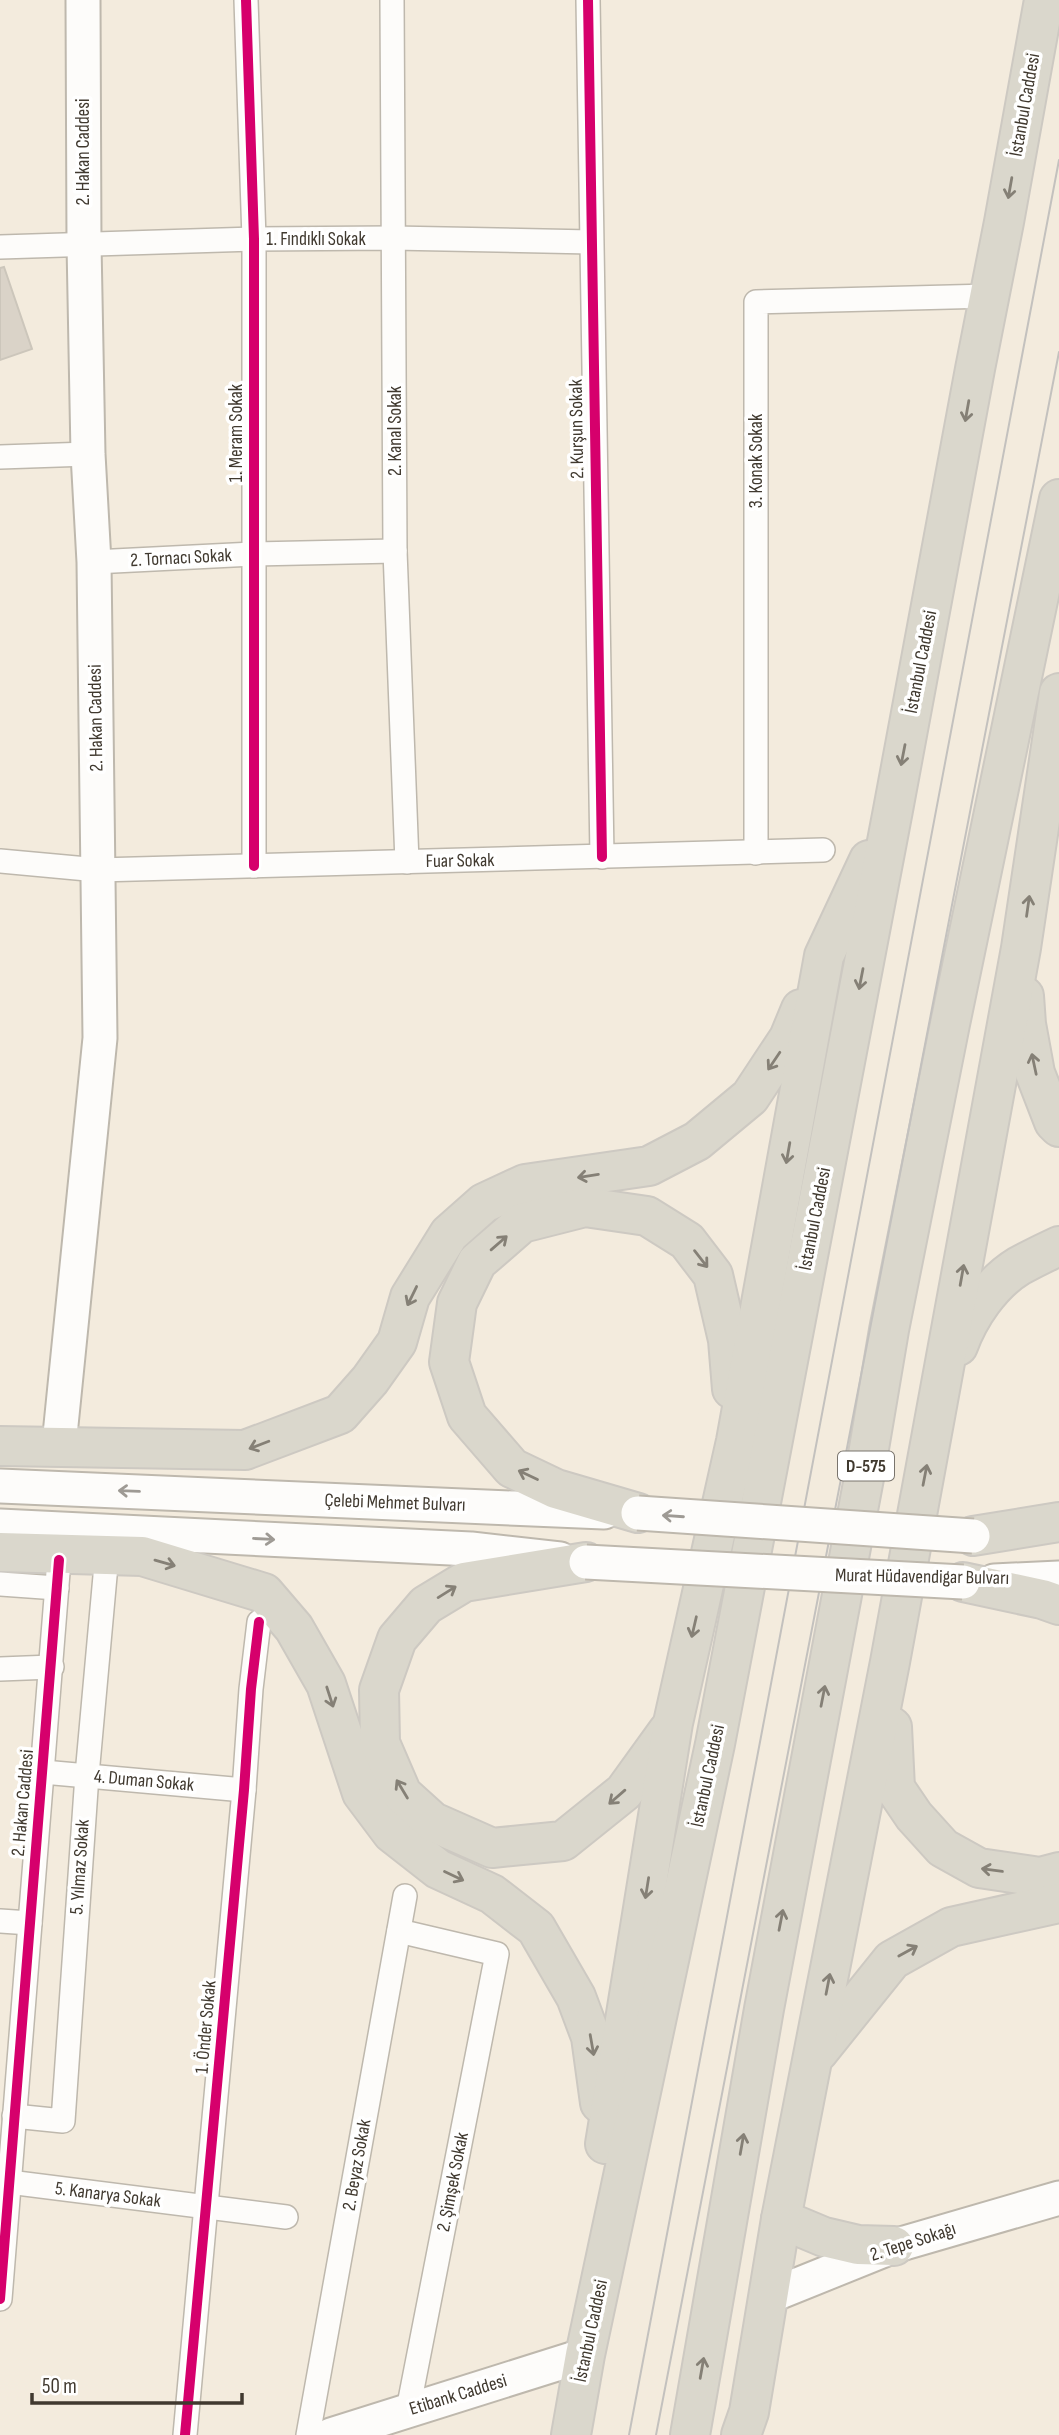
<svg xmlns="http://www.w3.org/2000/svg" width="1059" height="2435" font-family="'Sofia Sans Condensed',sans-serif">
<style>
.building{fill:#dad3c8;stroke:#ccc6bb;stroke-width:2}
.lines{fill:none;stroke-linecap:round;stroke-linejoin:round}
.street-casing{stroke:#beb8ad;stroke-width:26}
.secondary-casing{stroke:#beb8ad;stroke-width:37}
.highway-casing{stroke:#cdc9c2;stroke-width:42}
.street{stroke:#fdfcfa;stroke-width:23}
.secondary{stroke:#fdfcfa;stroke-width:33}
.highway{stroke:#dad7cc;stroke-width:38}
.tram{stroke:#c3c1be;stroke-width:2}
.secondary-bridge-casing{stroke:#beb8ad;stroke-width:37;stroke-linecap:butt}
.secondary-bridge{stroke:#fdfcfa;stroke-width:33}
.cycleway-casing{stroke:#fff;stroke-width:15}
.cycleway{stroke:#d6006c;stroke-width:10}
.oneway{stroke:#858076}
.oneway2{stroke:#9e9a94}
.labels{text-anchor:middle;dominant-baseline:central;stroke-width:7;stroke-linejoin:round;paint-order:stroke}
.shield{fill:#fff;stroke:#79746d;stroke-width:2}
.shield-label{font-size:18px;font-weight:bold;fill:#40392f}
.street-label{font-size:19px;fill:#40392f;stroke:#fff}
</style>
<rect width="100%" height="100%" fill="#f3ebdd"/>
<polygon class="building" points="4,267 32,349 0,360 0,268"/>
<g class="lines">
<defs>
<g id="street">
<polyline points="246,0 254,239 254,866"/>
<polyline points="392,0 395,551 407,862"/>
<polyline points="588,0 602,857"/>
<polyline points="0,247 254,239 393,238 591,242"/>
<polyline points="0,457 88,454"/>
<polyline points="94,562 253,554 395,551"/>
<polyline points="756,853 756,302 990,296"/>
<polyline points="0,861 98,870 823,850"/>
<polyline points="0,1584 57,1588"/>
<polyline points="0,1669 52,1667"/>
<polyline points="43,1772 244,1790"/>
<polyline points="0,1921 30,1923"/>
<polyline points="399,1931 497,1954 408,2410"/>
<polyline points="14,2116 63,2121 87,1775 106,1565"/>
<polyline points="9,2182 286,2217"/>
<polyline points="0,2299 59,1560"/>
<polyline points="185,2435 244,1790 251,1689 259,1622"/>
<polyline points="308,2435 405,1896"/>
</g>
<g id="secondary">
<polyline points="60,1435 100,1038 94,562 88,454 84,244 83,0"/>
<polyline points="0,1486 604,1512"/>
<polyline points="0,1526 471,1549 560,1559"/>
<polyline points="994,1581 1059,1578"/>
<polyline points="770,2296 894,2246 1059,2198"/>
<polyline points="331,2435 585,2355"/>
</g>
<g id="highway">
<polyline points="1024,996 1026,1024 1035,1073 1054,1122 1059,1127"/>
<path d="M 958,1346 C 969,1316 991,1283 1019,1266 C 1032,1259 1046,1252 1059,1246"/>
<polyline points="0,1446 245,1450 340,1414 370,1380 397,1342 410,1297 449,1234 484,1203 525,1184 649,1166 697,1141 750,1097 789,1038 801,1009"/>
<polyline points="638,1513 556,1489 512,1468 467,1416 449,1362 457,1303 477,1262 522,1223 585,1207 647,1216 687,1241 713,1275 728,1340 732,1389"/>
<polyline points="973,1536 1059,1522"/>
<polyline points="0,1552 142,1556 264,1593 294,1628 326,1684 362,1793 392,1833 438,1869 492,1894 536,1928 576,1997 591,2037 600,2103"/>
<polyline points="586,1562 464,1582 426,1605 397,1639 379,1690 380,1743 402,1794 433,1822 492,1848 563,1841 624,1792 668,1731"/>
<polyline points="963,1582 1042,1599 1059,1605"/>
<polyline points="892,1727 895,1788 914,1816 943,1848 979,1868 1040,1877 1059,1872"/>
<polyline points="818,2052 892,1960 951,1927 1059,1903"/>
<polyline points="605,2144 673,1723 736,1441 824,956 869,860"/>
<polyline points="781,2219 824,2237 858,2245 894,2246"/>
<polyline points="571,2435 585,2355 715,1744 893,810 975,369 1004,222 1044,0"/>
<polyline points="690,2435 764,2009 864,1478 889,1330 950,1024 1059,499"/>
<polyline points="741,2435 749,2412 781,2219 890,1662 1021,948 1059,693"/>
</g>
</defs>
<use href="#street" class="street-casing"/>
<use href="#secondary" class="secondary-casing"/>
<use href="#highway" class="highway-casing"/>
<use href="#street" class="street"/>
<use href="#secondary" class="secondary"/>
<use href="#highway" class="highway"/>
<g class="tram">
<polyline points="629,2435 1059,160"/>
<polyline points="656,2435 1059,352"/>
</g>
<defs>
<g id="secondary-bridge">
<polyline points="638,1513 973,1536"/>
<polyline points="586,1562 963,1582"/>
</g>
</defs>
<use href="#secondary-bridge" class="secondary-bridge-casing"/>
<use href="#secondary-bridge" class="secondary-bridge"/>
<defs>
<g id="cycleway">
<polyline points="246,0 254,239 254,866"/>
<polyline points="588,0 602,857"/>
<polyline points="0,2299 59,1560"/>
<polyline points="185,2435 244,1790 251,1689 259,1622"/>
</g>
</defs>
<use href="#cycleway" class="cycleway-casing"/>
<use href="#cycleway" class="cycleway"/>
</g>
<defs><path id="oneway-shaft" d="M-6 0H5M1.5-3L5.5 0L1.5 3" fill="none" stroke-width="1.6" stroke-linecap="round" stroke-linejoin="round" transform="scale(1.75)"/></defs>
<g class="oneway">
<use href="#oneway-shaft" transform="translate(1010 188) rotate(100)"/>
<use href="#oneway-shaft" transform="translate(967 411) rotate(100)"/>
<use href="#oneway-shaft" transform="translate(903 755) rotate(101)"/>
<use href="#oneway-shaft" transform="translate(1028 906) rotate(-82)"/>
<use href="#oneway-shaft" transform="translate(861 979) rotate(101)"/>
<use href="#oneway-shaft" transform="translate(774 1061) rotate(124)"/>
<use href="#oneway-shaft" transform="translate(1034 1064) rotate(-102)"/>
<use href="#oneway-shaft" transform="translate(788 1153) rotate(100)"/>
<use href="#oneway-shaft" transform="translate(588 1176) rotate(171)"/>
<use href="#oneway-shaft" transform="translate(499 1243) rotate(-41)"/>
<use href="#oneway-shaft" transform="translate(701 1259) rotate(52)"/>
<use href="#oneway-shaft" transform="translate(962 1275) rotate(-80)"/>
<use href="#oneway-shaft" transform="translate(412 1296) rotate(116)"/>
<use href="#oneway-shaft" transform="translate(259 1445) rotate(159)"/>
<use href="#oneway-shaft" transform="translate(528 1475) rotate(-155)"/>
<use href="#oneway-shaft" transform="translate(925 1475) rotate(-79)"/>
<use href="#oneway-shaft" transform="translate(165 1563) rotate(16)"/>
<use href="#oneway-shaft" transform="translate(447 1592) rotate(-32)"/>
<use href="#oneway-shaft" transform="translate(694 1627) rotate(103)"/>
<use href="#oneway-shaft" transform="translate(823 1696) rotate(-79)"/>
<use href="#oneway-shaft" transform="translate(330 1697) rotate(72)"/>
<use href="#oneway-shaft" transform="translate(402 1789) rotate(-121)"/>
<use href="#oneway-shaft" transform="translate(617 1797) rotate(139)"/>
<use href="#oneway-shaft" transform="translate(992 1870) rotate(-172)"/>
<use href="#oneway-shaft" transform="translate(454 1876) rotate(25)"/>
<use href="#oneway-shaft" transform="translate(647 1888) rotate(99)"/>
<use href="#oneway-shaft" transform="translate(781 1920) rotate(-79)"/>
<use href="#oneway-shaft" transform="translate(908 1951) rotate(-29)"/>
<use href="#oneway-shaft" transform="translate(828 1984) rotate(-79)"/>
<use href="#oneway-shaft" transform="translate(592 2045) rotate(80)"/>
<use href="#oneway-shaft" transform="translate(742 2144) rotate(-80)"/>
<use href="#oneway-shaft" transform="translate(702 2368) rotate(-80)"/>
</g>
<g class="oneway2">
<use href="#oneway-shaft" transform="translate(129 1491) rotate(-178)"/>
<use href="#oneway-shaft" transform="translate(673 1516) rotate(-176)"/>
<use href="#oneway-shaft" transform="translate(264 1539) rotate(3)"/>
</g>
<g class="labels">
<rect class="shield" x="838" y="1451.5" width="56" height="29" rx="5"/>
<g class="shield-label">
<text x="866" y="1466">D-575</text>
</g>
<g class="street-label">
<text transform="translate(1025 105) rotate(-80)">İstanbul Caddesi</text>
<text transform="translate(83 152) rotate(-90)">2. Hakan Caddesi</text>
<text x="316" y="239">1. Fındıklı Sokak</text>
<text transform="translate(577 429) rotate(-91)">2. Kurşun Sokak</text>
<text transform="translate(395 431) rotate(-90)">2. Kanal Sokak</text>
<text transform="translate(236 433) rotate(-90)">1. Meram Sokak</text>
<text transform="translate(756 461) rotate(-90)">3. Konak Sokak</text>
<text transform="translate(181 558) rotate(-3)">2. Tornacı Sokak</text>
<text transform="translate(921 662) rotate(-79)">İstanbul Caddesi</text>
<text transform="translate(96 718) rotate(-91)">2. Hakan Caddesi</text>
<text transform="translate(460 861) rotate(-1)">Fuar Sokak</text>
<text transform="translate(815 1219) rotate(-79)">İstanbul Caddesi</text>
<text transform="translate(395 1503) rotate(2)">Çelebi Mehmet Bulvarı</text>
<text transform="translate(922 1577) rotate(1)">Murat Hüdavendigar Bulvarı</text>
<text transform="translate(708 1776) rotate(-78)">İstanbul Caddesi</text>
<text transform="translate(144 1781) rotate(5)">4. Duman Sokak</text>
<text transform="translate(23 1803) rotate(-85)">2. Hakan Caddesi</text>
<text transform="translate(80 1867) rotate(-86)">5. Yılmaz Sokak</text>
<text transform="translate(206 2027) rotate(-85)">1. Önder Sokak</text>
<text transform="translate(357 2165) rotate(-80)">2. Beyaz Sokak</text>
<text transform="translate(453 2182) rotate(-79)">2. Şimşek Sokak</text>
<text transform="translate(108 2195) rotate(7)">5. Kanarya Sokak</text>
<text transform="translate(913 2242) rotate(-18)">2. Tepe Sokağı</text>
<text transform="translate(591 2331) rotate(-78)">İstanbul Caddesi</text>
<text transform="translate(458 2395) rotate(-17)">Etibank Caddesi</text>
</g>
</g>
<path d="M32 2393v10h210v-10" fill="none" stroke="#40392f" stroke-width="3.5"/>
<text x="42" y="2393" font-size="21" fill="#40392f" stroke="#ffffff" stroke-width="5" paint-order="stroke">50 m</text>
</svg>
